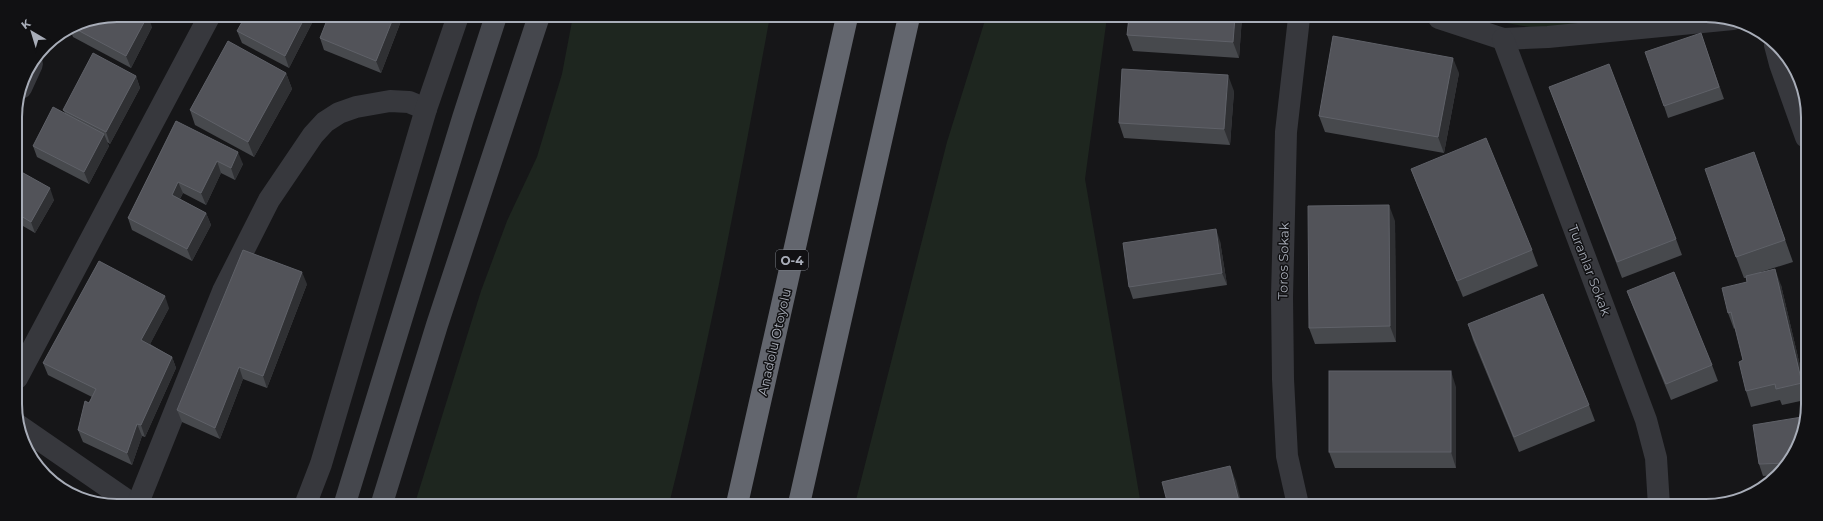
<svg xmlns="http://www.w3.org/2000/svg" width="1823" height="521" font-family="Montserrat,sans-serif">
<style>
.green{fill:#1e261f}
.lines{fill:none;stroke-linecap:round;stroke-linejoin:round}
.minor{stroke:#37383d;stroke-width:22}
.secondary{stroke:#45474d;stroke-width:22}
.motorway{stroke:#63666e;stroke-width:22}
.wall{fill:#47494d}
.shaded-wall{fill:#2f3033}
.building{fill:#525359;stroke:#5f6168}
.labels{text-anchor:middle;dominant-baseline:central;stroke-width:3;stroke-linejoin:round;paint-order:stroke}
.shield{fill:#111113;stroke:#7b7e86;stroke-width:1}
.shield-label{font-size:12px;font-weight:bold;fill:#a8adb8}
.street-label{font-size:13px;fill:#a8adb8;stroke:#111113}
.rim{fill:none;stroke:#a8adb8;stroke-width:2}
</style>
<rect width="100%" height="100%" fill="#161618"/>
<g class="green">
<path d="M 573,16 L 770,16 C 740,179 710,343 669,504 L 415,503 L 481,291 L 507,221 L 537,157 L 562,74 Z"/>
<polygon points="986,17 1107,17 1085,179 1141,505 855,504 947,142"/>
<polygon points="1479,18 1635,18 1535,28"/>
</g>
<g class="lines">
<g class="minor">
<polyline points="1439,18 1503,39 1548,37 1733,19"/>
<polyline points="1503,39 1646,420 1656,458 1659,506"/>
<polyline points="1775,45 1780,64 1806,137"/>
<polyline points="21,88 32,64"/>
<polyline points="17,378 210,15"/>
<polyline points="18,425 131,503"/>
<polyline points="138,503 223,291 269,200 313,135 325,122 339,113 356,107 390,101 409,102 426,109"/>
<polyline points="306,503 321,464 426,109 458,16"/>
<polyline points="1298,505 1287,456 1283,379 1282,297 1286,132 1299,18"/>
</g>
<g class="secondary">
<polyline points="345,503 463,118 496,16"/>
<polyline points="382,503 437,325 539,16"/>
</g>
<g class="motorway">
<polyline points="737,504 847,17"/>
<polyline points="799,504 909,17"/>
</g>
</g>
<g class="wall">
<polygon points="1129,17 1242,17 1239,58 1133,51 1127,35"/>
<polygon points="401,21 381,73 324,50 320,38"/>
<polygon points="78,23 152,27 131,68 73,37 70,29"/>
<polygon points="312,23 289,68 242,43 237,31"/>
<polygon points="1705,45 1724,99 1668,118 1664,106"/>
<polygon points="286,73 292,89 254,157 195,125 190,110"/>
<polygon points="1459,73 1444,153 1325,132 1319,116"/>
<polygon points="136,76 140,88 110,144 107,142 109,146 89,184 37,157 33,146 65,113 63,110"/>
<polygon points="1549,87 1676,239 1682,255 1622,278"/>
<polygon points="1234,91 1230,145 1124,138 1119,123"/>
<polygon points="176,121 243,164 235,180 221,173 206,205 183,193 180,199 206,213 211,225 192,261 132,230 128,218"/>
<polygon points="1754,152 1793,262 1761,272 1781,285 1805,387 1805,400 1782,405 1780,400 1751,407 1746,391 1743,360 1735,328 1734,329 1728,313 1747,282 1746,278 1744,278 1736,257"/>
<polygon points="16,169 54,200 35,233 16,222"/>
<polygon points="1411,169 1532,250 1538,266 1463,297 1417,185"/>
<polygon points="1395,221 1396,342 1315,344 1309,328"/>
<polygon points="1220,241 1227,285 1133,299 1129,287"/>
<polygon points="307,284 267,388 243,379 220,439 182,422 177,410"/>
<polygon points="1627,291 1712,365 1718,381 1671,400 1633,307"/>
<polygon points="169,308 150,344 172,357 176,368 145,437 142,436 132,465 83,442 78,430 89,403 92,397 48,375 43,363"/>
<polygon points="1468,324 1589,405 1595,421 1519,452 1473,340"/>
<polygon points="1456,387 1456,468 1335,468 1329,452"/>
<polygon points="1791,460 1777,475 1763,476 1759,464"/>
</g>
<g class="shaded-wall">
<polygon points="148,15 152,27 131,68 126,56"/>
<polygon points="306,15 310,15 312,23 289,68 285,56"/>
<polygon points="394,16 400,16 401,21 381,73 376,61"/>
<polygon points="1235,17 1242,17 1239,58 1233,42"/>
<polygon points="1453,58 1459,73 1444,153 1438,137"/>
<polygon points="286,73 292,89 254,157 248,142"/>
<polygon points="1228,75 1234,91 1230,145 1224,129"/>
<polygon points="136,76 140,88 110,144 106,132"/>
<polygon points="104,134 109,146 89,184 84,172"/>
<polygon points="238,152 243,164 235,180 231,168"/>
<polygon points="217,161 221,173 206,205 201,193"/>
<polygon points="178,182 183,193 176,206 172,195"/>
<polygon points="50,188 54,200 35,233 31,222"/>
<polygon points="1389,205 1395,221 1396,342 1390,326"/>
<polygon points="206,213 211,225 192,261 187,249"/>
<polygon points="1216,229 1220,241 1227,285 1222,273"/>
<polygon points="1775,269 1781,285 1805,387 1805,391 1802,383"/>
<polygon points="302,272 307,284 267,388 263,376"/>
<polygon points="165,296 169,308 146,352 141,340"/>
<polygon points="172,357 176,368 145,437 141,425"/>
<polygon points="239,367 243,379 220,439 215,428"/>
<polygon points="1451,371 1456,387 1456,468 1451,452"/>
<polygon points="1802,417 1805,424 1804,430"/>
<polygon points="137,424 142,436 132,465 127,453"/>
<polygon points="1230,466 1236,481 1242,505 1240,505"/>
</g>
<g class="building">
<polygon points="117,15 148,15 126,56 72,27 78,23"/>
<polygon points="246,15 306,15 285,56 237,31"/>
<polygon points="329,15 394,16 376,61 320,38"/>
<polygon points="1129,17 1235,17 1233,42 1127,35"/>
<polygon points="1701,33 1719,87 1664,106 1645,52"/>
<polygon points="1333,36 1453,58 1438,137 1319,116"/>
<polygon points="228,41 286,73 248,142 190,110"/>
<polygon points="93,53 136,76 106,132 63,110"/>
<polygon points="1609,64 1676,239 1617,262 1549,87"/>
<polygon points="1122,69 1228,75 1224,129 1119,123"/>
<polygon points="53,107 104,134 84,172 33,146"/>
<polygon points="176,121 238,152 231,168 217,161 201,193 178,182 172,195 206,213 187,249 128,218"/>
<polygon points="1486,138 1532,250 1457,281 1411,169"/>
<polygon points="1754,152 1785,240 1736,257 1705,169"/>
<polygon points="16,169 50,188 31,222 16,213"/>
<polygon points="1389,205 1390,326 1309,328 1308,206"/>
<polygon points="1216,229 1222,273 1129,287 1123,243"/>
<polygon points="243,250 302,272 263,376 239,367 215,428 177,410"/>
<polygon points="99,261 165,296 141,340 172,357 141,425 137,424 127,453 78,430 85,401 89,403 96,389 43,363"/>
<polygon points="1775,269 1802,383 1776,389 1775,384 1746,391 1739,362 1743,360 1731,312 1728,313 1722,288 1747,282 1746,276"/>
<polygon points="1674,272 1712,365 1666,384 1627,291"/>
<polygon points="1543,294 1589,405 1514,437 1468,324"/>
<rect x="1329" y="371" width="122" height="81"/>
<polygon points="1802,417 1804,430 1791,460 1789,463 1759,464 1753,425"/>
<polygon points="1230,466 1240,505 1168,505 1162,482"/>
</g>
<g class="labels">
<rect class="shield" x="776" y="250" width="32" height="20" rx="3"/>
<g class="shield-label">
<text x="792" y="260">O-4</text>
</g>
<g class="street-label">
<text transform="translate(1283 261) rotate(-89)">Toros Sokak</text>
<text transform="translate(1590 270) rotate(69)">Turanlar Sokak</text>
<text transform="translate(774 342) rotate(-77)">Anadolu Otoyolu</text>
</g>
</g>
<path d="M0 0H1823V521H0ZM117 22H1706A95 95 0 0 1 1801 117V404A95 95 0 0 1 1706 499H117A95 95 0 0 1 22 404V117A95 95 0 0 1 117 22Z" fill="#111113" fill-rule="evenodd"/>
<path class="rim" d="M117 22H1706A95 95 0 0 1 1801 117V404A95 95 0 0 1 1706 499H117A95 95 0 0 1 22 404V117A95 95 0 0 1 117 22Z"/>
<g transform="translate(32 32) rotate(322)" stroke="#111113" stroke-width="3" paint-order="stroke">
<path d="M0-3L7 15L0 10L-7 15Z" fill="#a8adb8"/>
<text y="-6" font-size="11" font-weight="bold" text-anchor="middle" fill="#a8adb8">K</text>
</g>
</svg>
